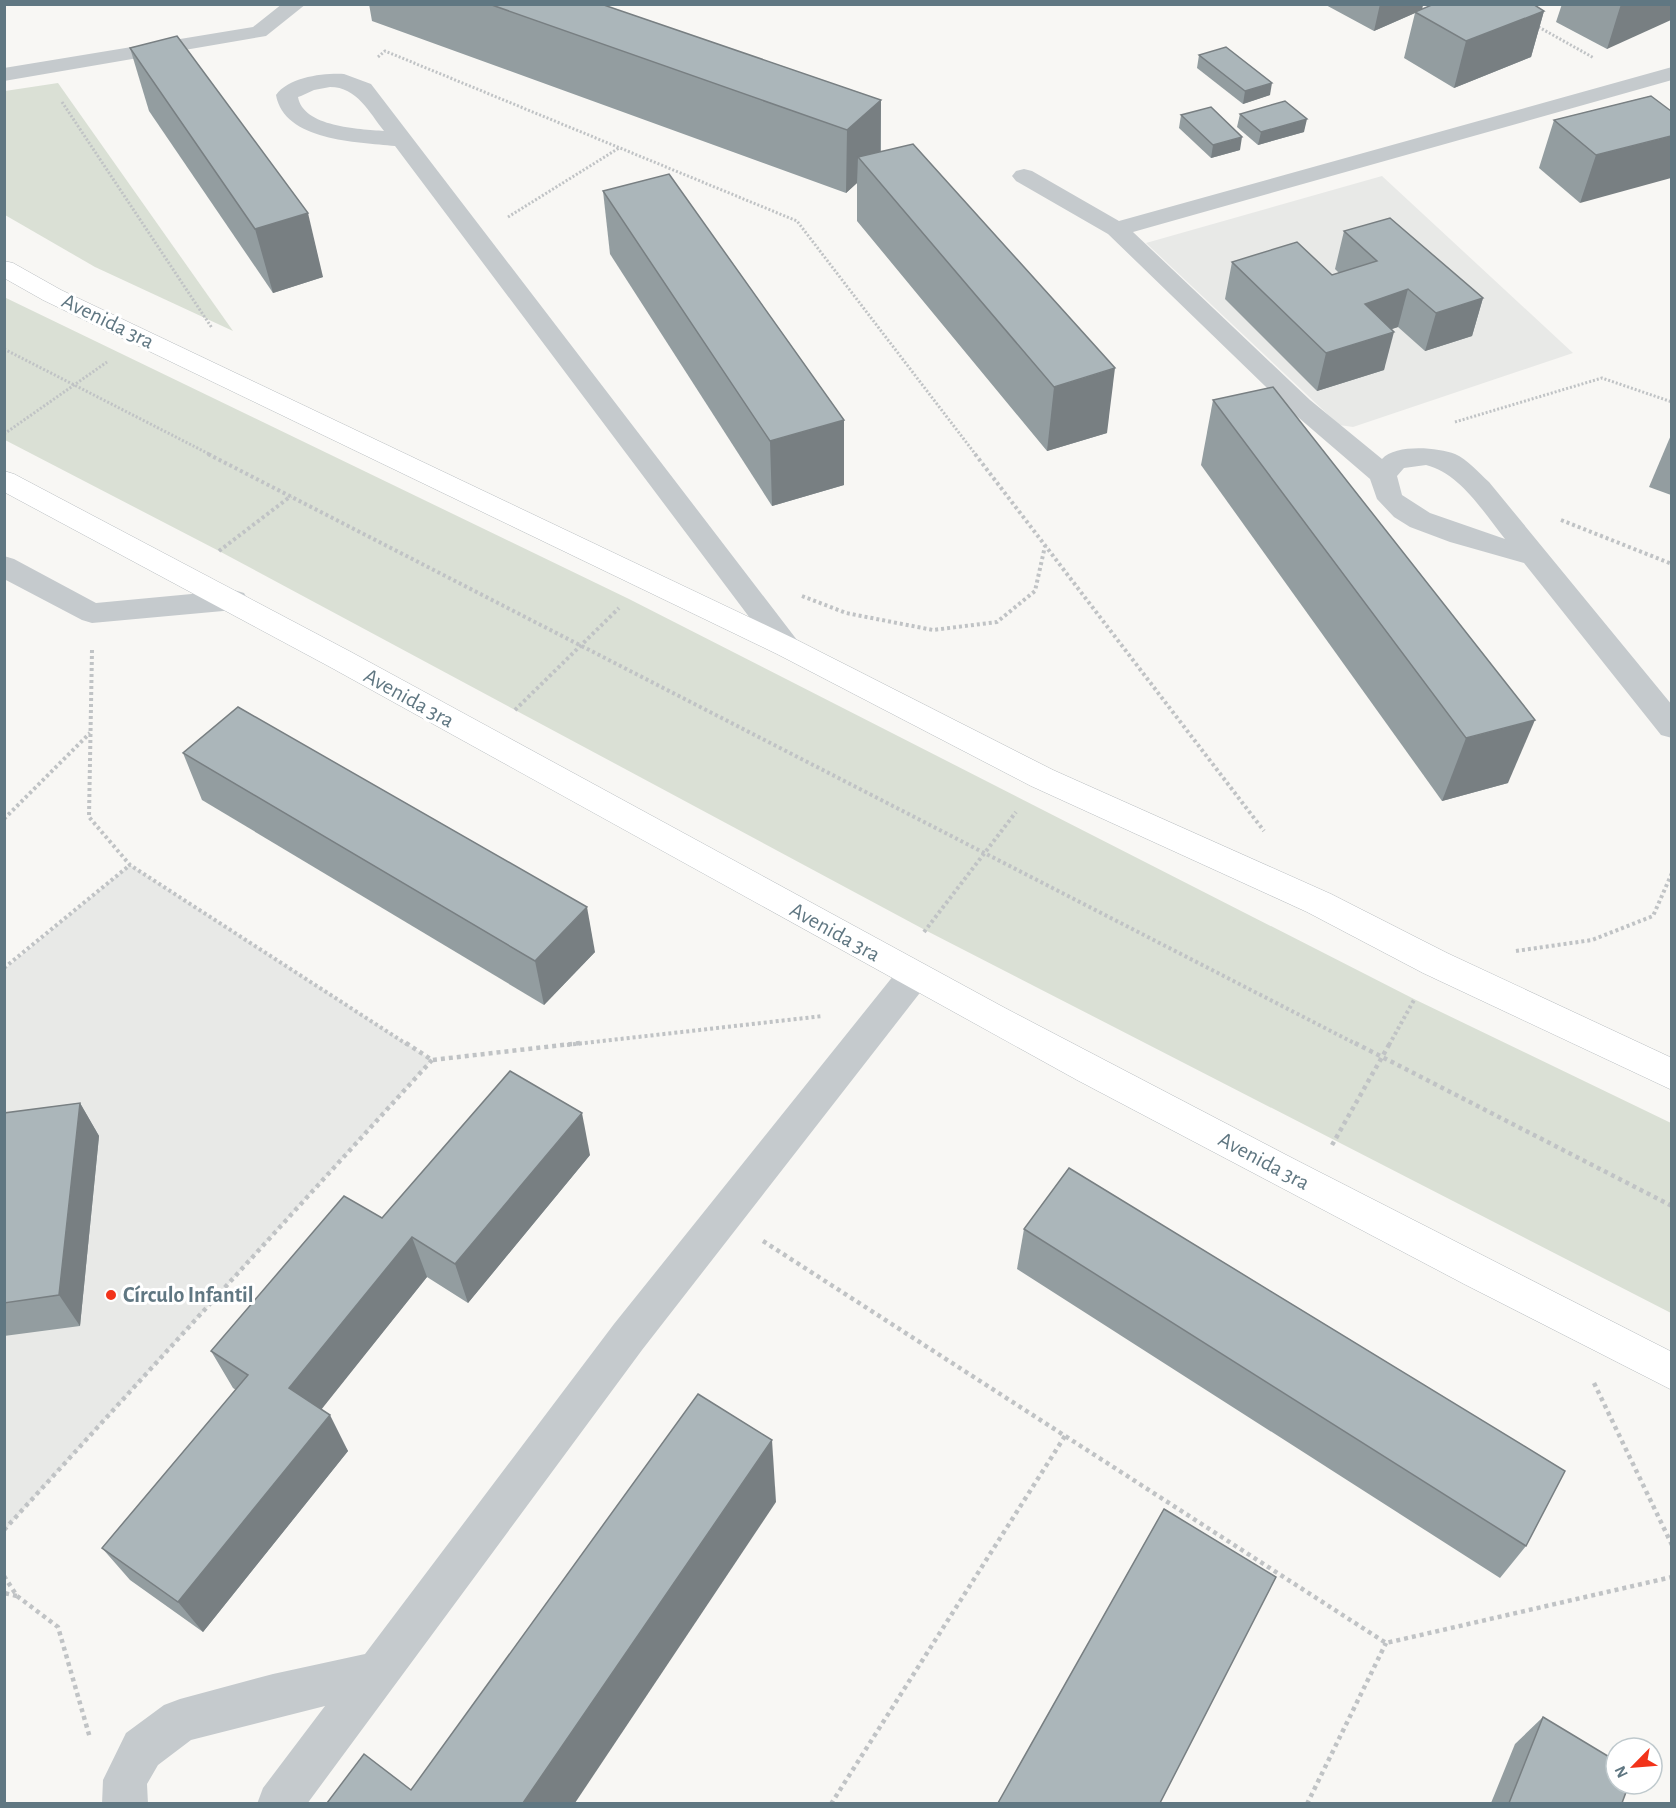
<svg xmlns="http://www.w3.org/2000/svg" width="1676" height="1808" font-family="'Alegreya Sans',sans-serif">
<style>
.built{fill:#e8e9e7}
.green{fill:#dae0d5}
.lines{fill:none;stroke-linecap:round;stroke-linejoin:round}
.major-casing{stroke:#b8bdc0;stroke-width:1}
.path-far2{stroke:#c0c3c5;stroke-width:3;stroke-dasharray:2 2;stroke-linecap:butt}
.path-far1{stroke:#c0c3c5;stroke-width:4;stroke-dasharray:3 3;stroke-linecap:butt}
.path{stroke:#c0c3c5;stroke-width:4.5;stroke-dasharray:4 4;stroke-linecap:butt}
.minor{fill:#c5cacd;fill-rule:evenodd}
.major{fill:#fff;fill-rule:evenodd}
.wall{fill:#939da0}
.shaded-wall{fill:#787f82}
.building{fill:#abb6ba;stroke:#787f82;stroke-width:1.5}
.poi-dot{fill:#f2331a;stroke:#fff;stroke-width:2}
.labels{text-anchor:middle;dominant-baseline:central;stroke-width:6;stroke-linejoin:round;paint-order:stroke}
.street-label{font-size:22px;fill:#607782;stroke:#fff}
.poi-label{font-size:22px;font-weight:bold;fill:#607782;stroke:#fff;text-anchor:start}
</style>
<rect width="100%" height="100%" fill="#f8f7f4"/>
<g class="built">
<polygon points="1382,176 1573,353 1353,427 1339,425 1146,243"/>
<polygon points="130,865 432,1060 5,1530 5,969"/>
</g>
<g class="green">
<polygon points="58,83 233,331 95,267 5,215 5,91"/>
<polygon points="4,297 629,599 1414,999 1671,1123 1671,1313 925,930 219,551 5,440"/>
</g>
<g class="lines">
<defs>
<g id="major">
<polygon points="4,261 13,263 61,290 797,640 1053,770 1331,894 1447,953 1672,1058 1672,1090 1423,973 1307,912 1031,786 777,654 43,300 4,278"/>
<polygon points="4,471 14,474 351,652 1005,1008 1296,1160 1672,1352 1672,1390 1464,1284 1077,1080 330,667 4,492"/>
</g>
</defs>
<use href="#major" class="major-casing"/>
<g class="path-far2">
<polyline points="1535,25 1594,58"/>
<polyline points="378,57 385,51 797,221 976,455"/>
<polyline points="62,102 212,328"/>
<polyline points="508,217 619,148"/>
<polyline points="4,349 211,455"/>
<polyline points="1455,422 1602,378 1672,402"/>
<polyline points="4,434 107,362"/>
</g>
<g class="path-far1">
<polyline points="208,454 1358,1045"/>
<polyline points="975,454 1264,831"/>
<polyline points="1561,520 1672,564"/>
<polyline points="219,551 291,496"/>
<polyline points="802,596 846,613 933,630 997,622 1035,591 1045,546"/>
<polyline points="92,650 89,817 130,865 408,1045"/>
<polyline points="515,710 619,608"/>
<polyline points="4,819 90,733"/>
<polyline points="924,932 1016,812"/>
<polyline points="1516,951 1592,940 1653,916 1672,873"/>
<polyline points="4,968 130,865"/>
<polyline points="567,1045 823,1016"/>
<polyline points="1389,1045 1414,1000"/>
</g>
<g class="path">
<polyline points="406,1043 432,1060 580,1043"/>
<polyline points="1355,1043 1672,1206"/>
<polyline points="1332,1145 1390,1043"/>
<polyline points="763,1241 1386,1643 1672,1577"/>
<polyline points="1594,1383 1672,1545"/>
<polyline points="4,1530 432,1060"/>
<polyline points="4,1576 17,1596 4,1593"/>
<polyline points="17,1596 58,1627 90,1738"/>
<polyline points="831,1804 1065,1436"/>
<polyline points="1307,1804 1386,1643"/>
</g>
<g class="minor">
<polygon points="282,4 306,4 266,36 4,81 4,68 253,27"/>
<path d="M 1672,67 L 1672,80 L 1133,232 L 1310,400 L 1382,459 C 1395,444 1437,447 1455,454 C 1467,459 1479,473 1489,482 L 1672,705 L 1672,738 L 1661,735 L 1524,563 L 1450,542 L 1410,527 L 1394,517 L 1377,499 L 1370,479 L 1292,412 L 1108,234 L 1016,181 L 1012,176 L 1016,171 L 1024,169 L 1032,171 L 1119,221 ZM 1426,465 C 1460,473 1484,513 1505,539 L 1430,513 L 1402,495 L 1397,476 L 1404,468 Z"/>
<path d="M 344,74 L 371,84 L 797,640 L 802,647 L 797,654 L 787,657 L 777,654 L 395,146 C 357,142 284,141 276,95 C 289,77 323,73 344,74 ZM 330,87 C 357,87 369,112 384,131 C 359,129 303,127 298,97 L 301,96 L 314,90 Z"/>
<polygon points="4,556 14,559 96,603 234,590 244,593 248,600 244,607 234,610 92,623 82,620 4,579"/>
<polygon points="914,961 926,965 931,975 926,985 642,1350 307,1804 257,1804 263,1788 325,1706 191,1740 158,1765 147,1784 148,1804 102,1804 103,1780 126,1733 164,1705 180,1699 273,1674 365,1654 614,1324 902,965"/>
</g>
<use href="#major" class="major"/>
</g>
<g class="wall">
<polygon points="369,4 601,4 881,100 881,152 1107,433 1047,451 857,221 857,183 846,193 372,21"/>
<polygon points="1324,4 1423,4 1422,9 1544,11 1531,57 1454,88 1404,58 1415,13 1374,31"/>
<polygon points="1562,4 1671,4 1607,49 1556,22"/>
<polygon points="130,48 323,277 273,293 149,111"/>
<polygon points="1199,55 1270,95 1243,104 1197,68"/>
<polygon points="1651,96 1580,203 1539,168 1554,120"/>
<polygon points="1240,114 1304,132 1258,145 1237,127"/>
<polygon points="1181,115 1240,150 1211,158 1179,128"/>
<polygon points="603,191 844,485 772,506 610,254"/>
<polygon points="1344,231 1483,298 1472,336 1425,351 1398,327 1391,329 1384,370 1317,391 1225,299 1232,262 1332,275 1339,273 1335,269"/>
<polygon points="1213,400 1508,783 1442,801 1201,465"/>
<polygon points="1671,435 1671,495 1649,487"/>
<polygon points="183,753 595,952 544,1005 202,800"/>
<polygon points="80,1103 99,1136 80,1326 4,1336 4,1113"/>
<polygon points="590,1155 468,1303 427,1277 321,1409 348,1451 203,1632 130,1580 102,1548 236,1390 233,1388 211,1351 382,1218"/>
<polygon points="1024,1229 1526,1546 1500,1578 1017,1269"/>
<polygon points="1543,1717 1622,1803 1491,1803 1515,1744"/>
</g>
<g class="shaded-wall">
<polygon points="1380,4 1423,4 1422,10 1415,12 1415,13 1374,31"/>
<polygon points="1621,4 1671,4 1671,20 1607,49"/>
<polygon points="1544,11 1531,57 1454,88 1466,41"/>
<polygon points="1272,83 1270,95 1243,104 1245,91"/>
<polygon points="881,100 880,163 858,157 857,183 846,193 847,130"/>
<polygon points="1307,119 1304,132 1258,145 1261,132"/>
<polygon points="1671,136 1671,178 1580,203 1596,155"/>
<polygon points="1242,137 1240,150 1211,158 1213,145"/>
<polygon points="308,213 323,277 273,293 255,229"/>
<polygon points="1408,289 1398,327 1355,342 1365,304"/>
<polygon points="1483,298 1472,336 1425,351 1436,313"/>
<polygon points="1394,332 1384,370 1317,391 1326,353"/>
<polygon points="1115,368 1107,433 1047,451 1054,387"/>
<polygon points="844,420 844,485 772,506 770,441"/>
<polygon points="1535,720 1508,783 1442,801 1466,738"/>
<polygon points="587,907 595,952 544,1005 535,961"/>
<polygon points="80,1103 99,1136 80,1326 59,1295"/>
<polygon points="582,1113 590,1155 468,1303 455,1264"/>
<polygon points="412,1237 427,1277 309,1425 289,1388"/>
<polygon points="330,1415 348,1451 203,1632 178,1602"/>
<polygon points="772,1440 776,1502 575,1803 523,1803"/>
</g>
<g class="building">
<polygon points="489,4 601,4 881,100 847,130"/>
<polygon points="1434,4 1533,4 1544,11 1466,41 1415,12"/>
<polygon points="177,36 308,213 255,229 130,48"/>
<polygon points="1226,47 1272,83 1245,91 1199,55"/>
<polygon points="1651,96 1671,111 1671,136 1596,155 1554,120"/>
<polygon points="1285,101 1307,119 1261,132 1240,114"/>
<polygon points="1211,107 1242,137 1213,145 1181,115"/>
<polygon points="913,144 1115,368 1054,387 858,157"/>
<polygon points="669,174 844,420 770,441 603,191"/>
<polygon points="1390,218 1483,298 1436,313 1408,289 1365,304 1394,332 1326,353 1232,262 1297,242 1332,275 1377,261 1344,231"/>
<polygon points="1273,387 1535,720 1466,738 1213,400"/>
<polygon points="238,707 587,907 535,961 183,753"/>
<polygon points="510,1071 582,1113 455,1264 412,1237 289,1388 330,1415 178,1602 102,1548 248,1375 211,1351 344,1196 382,1218"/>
<polygon points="80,1103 59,1295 4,1303 4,1113"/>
<polygon points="1069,1168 1565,1471 1526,1546 1024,1229"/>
<polygon points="698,1394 772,1440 523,1803 327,1803 364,1754 411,1790"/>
<polygon points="1164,1509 1276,1577 1160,1803 998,1803"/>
<polygon points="1543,1717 1616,1761 1616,1784 1629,1784 1622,1803 1509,1803"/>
</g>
<circle class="poi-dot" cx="111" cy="1295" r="6"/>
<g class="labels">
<g class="street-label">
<text transform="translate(108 321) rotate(26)">Avenida 3ra</text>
<text transform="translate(409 698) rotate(29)">Avenida 3ra</text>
<text transform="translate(835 932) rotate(29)">Avenida 3ra</text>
<text transform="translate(1264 1161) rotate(28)">Avenida 3ra</text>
</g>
<g class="poi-label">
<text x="123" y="1295">Círculo Infantil</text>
</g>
</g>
<rect width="1676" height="1808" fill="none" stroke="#607782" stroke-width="12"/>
<g transform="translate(1634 1766) rotate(245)"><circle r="28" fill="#ffffff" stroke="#bfc9cd" stroke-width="1.5"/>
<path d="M0-4.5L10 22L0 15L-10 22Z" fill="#f2331a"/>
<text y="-9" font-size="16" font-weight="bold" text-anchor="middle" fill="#607782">N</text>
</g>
</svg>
